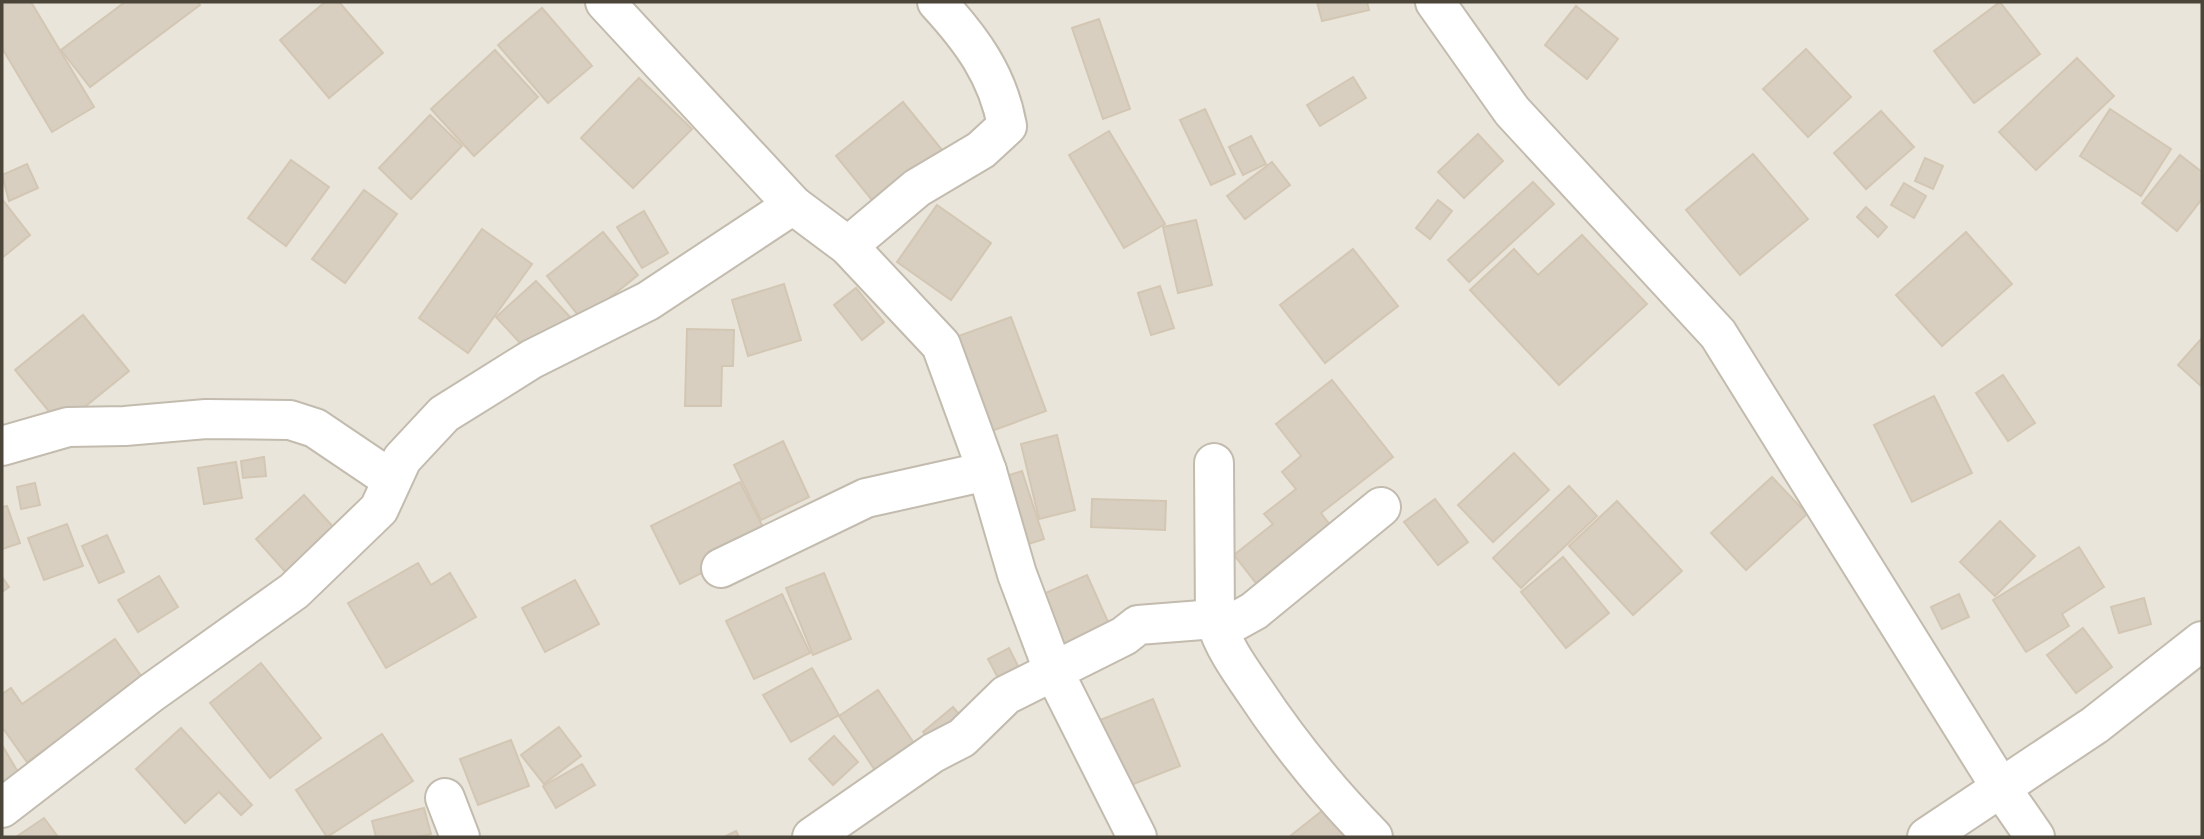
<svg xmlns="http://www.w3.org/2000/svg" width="2204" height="839" font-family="Figtree,sans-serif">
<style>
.residential{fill:#eae5da}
.building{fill:#d8cfc1;stroke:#d3c7b4;stroke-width:2}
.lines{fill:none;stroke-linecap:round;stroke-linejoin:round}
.minor-casing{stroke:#c2bbae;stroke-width:42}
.tertiary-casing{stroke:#c2bbae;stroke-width:42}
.minor{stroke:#fff;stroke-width:38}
.tertiary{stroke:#fff;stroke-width:38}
</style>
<rect width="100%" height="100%" fill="#f6f3ec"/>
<rect class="residential" x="2" y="2" width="2200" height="835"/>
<g class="building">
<polygon points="2,2 31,2 94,107 52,132 2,48"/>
<polygon points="125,2 198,2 200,5 90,87 61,50"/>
<polygon points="325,2 339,2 383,53 329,98 280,40"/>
<polygon points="1317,2 1367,2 1369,10 1322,21"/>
<polygon points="2000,2 2040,54 1974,103 1934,51"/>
<polygon points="1576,6 1618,39 1587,79 1545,45"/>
<polygon points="542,8 592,66 548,103 498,45"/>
<polygon points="1099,19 1130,109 1103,119 1072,28"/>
<polygon points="1806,49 1851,97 1808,137 1763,89"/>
<polygon points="495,50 538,97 474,156 431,109"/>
<polygon points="2077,58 2114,96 2036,170 1999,132"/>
<polygon points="1353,77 1366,98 1320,126 1307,105"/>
<polygon points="639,78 692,129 633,188 581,138"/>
<polygon points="903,102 943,151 876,205 836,156"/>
<polygon points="1205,109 1235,174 1211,185 1180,120"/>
<polygon points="2110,109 2171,149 2141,196 2080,156"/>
<polygon points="1881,111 1914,147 1866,189 1834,153"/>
<polygon points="430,115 462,146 411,199 379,168"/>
<polygon points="1109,131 1165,224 1124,248 1069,155"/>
<polygon points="1478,134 1503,161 1464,198 1438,172"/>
<polygon points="1251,136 1266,164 1243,175 1229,147"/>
<polygon points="1753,154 1808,219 1740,275 1686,210"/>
<polygon points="2180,155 2202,172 2202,199 2177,231 2142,203"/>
<polygon points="1925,158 1943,166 1933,189 1915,181"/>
<polygon points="291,160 329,187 286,246 248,218"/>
<polygon points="1272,162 1290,185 1245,219 1227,196"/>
<polygon points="27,164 38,188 9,201 2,175"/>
<polygon points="1533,182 1554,204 1469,282 1448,260"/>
<polygon points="1904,183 1926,196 1914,218 1891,205"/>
<polygon points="364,190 397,214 345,283 312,259"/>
<polygon points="2,199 30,235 2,258"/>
<polygon points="1438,200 1452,211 1430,239 1416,228"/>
<polygon points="937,205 991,243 951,300 897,262"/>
<polygon points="1866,207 1887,227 1878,237 1857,217"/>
<polygon points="644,211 668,253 642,268 617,227"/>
<polygon points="1196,220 1212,285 1178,293 1163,227"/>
<polygon points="482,229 532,264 468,353 419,318"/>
<polygon points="603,232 638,275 582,320 547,276"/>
<polygon points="1966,232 2012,284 1942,346 1896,295"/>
<polygon points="1582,235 1647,304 1559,385 1470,290 1514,249 1538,275"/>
<polygon points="1353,249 1398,306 1325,363 1280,305"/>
<polygon points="536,281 574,321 534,358 496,317"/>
<polygon points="784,284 801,340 748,356 732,300"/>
<polygon points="1160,286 1174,328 1151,335 1138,293"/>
<polygon points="856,288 884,322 862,340 834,305"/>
<polygon points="83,315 129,371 61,426 15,370"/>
<polygon points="1011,317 1046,411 989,432 953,338"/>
<polygon points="687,329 734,330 733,366 722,366 721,406 685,406"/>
<polygon points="2202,338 2202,387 2178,365"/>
<polygon points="2003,375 2035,423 2008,441 1976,393"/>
<polygon points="1332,380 1393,457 1321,513 1340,538 1266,596 1234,555 1273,524 1264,514 1296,489 1282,472 1301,456 1276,424"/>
<polygon points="1934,396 1972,473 1912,502 1874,425"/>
<polygon points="1057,435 1075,510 1039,519 1021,444"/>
<polygon points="783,441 809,497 761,520 734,465"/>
<polygon points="1514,453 1549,490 1493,542 1458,505"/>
<polygon points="264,457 266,476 243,478 241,461"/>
<polygon points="236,462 242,498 204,504 198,468"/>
<polygon points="1022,471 1044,539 1013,549 991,481"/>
<polygon points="1772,477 1807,514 1746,570 1711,533"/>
<polygon points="740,482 769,539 680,584 651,526"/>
<polygon points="35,483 40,505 21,509 17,487"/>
<polygon points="1569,486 1597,516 1521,588 1493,558"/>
<polygon points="304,495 347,542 298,586 256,539"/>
<polygon points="1092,499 1166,501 1165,530 1091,527"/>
<polygon points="1435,499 1468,542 1438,565 1404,522"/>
<polygon points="1617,501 1682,571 1633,615 1569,546"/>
<polygon points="7,506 20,543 2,549 2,507"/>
<polygon points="2000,521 2035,556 1995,596 1960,562"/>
<polygon points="67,524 83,566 44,580 28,538"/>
<polygon points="107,535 124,572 99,583 82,546"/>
<polygon points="2079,547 2104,587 2062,614 2069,626 2026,652 1993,600"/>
<polygon points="1563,557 1609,613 1566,648 1521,592"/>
<polygon points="418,563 431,585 450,573 476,617 386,668 348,603"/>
<polygon points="824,573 851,639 813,655 786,588"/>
<polygon points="1087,575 1113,633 1060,656 1034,598"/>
<polygon points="159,576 178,607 138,632 118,600"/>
<polygon points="2,577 9,587 2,592"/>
<polygon points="575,580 599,624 545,652 522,608"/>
<polygon points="782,594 810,653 754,679 726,621"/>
<polygon points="1959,594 1969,617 1942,629 1931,607"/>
<polygon points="2144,598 2151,624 2119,633 2111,607"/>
<polygon points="2083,628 2112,667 2076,693 2047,655"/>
<polygon points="115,639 144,680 27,762 2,727 2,694 11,688 22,704"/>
<polygon points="1009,648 1020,670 999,680 988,659"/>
<polygon points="261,663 321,738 270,778 210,703"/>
<polygon points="812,668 839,715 791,742 763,695"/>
<polygon points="878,690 922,755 882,781 839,716"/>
<polygon points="1153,699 1180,766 1126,787 1100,720"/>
<polygon points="953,707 977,735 945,760 923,732"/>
<polygon points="559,727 581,756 544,784 521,755"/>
<polygon points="181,728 252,805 241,815 219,792 185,823 136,769"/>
<polygon points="382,734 413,781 327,837 296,790"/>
<polygon points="834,736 858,762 833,785 809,759"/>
<polygon points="511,740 529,786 478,805 460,759"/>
<polygon points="2,745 28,789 2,800"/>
<polygon points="582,764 595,785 556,808 543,786"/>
<polygon points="1342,795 1376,837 1289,837"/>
<polygon points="424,808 431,834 418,837 376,837 372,821"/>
<polygon points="44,818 58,837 16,837"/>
<polygon points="736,831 739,837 724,837"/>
</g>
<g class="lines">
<defs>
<g id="minor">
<polyline points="605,2 793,205 848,246 941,345 987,471 1017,574 1053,670 1137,837"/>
<polyline points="1435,2 1512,111 1718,334 2001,788 2035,837"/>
<path d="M 848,246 L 917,188 L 981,150 L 1007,126 C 998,75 971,39 937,2"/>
<polyline points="2,446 68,427 125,426 206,419 290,420 315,428 392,480"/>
<path d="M 1214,463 L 1215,619 C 1223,646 1238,667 1254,690 C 1289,743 1328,791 1373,837"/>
<polyline points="721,568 866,498 987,471"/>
<polyline points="445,798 460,837"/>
<polyline points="2,808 151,693 294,591 379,509 402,459 444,414 532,359 648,301 793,205"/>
<polyline points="812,837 933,753 962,738 1006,695 1124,636 1138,625 1215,619 1236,621 1254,611 1381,507"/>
</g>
<polyline id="tertiary" points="1927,837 2095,725 2202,641"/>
</defs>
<use href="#minor" class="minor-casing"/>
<use href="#tertiary" class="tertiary-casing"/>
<use href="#minor" class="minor"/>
<use href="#tertiary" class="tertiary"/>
</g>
<rect width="2204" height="839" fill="none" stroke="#4b4439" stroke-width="7"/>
</svg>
